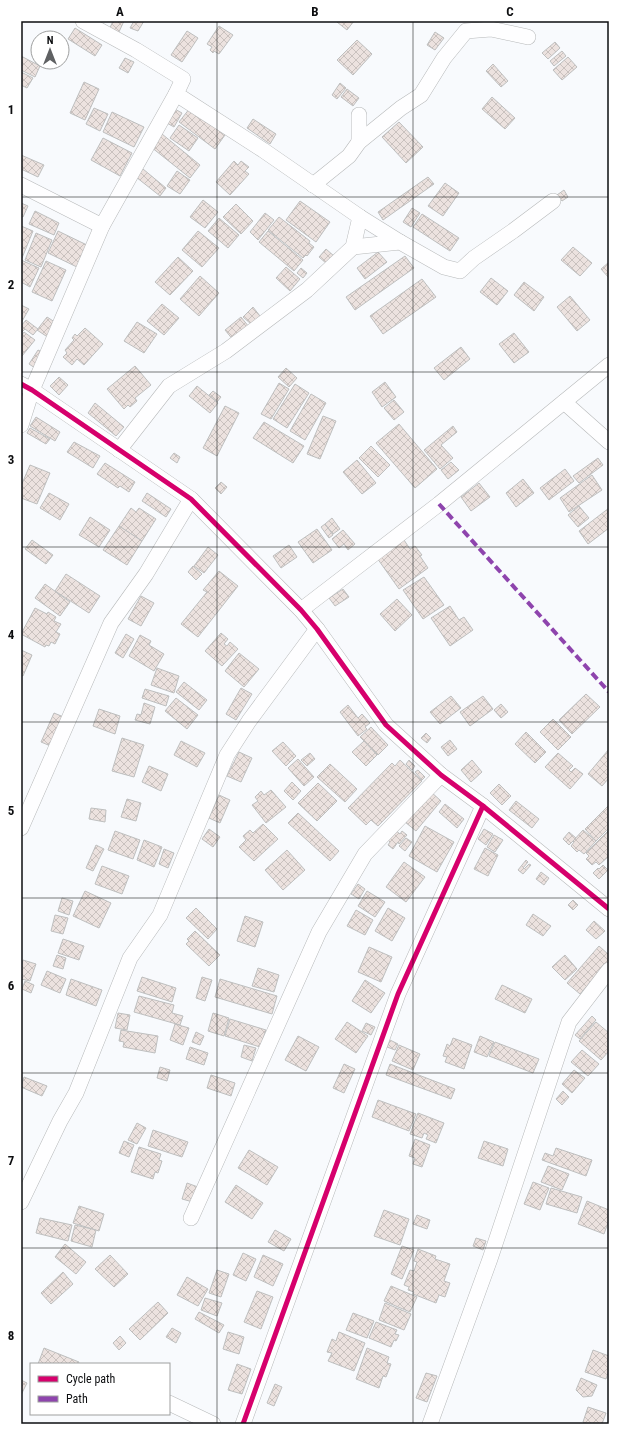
<svg xmlns="http://www.w3.org/2000/svg" width="630" height="1445" font-family="'Roboto Condensed',sans-serif">
<style>
.building{fill:url(#building-cross-hatch);stroke:#bebfbf}
.lines{fill:none;stroke-linecap:round;stroke-linejoin:round}
.street-casing{stroke:#b7b9ba;stroke-width:16}
.street{stroke:#fefeff;stroke-width:15}
.quiet{stroke:#8e44ad;stroke-width:4;stroke-dasharray:8 4;stroke-linecap:butt}
.cycleway-casing{stroke:#fff;stroke-width:8}
.cycleway{stroke:#d6006c;stroke-width:5}
.grid{fill:none;stroke:#0d0e10;stroke-width:1;stroke-opacity:0.55}
.neatline{fill:none;stroke:#0d0e10;stroke-width:1.5}
.grid-label{font-size:13px;text-anchor:middle;font-weight:bold;fill:#0d0e10}
</style>
<defs>
<pattern id="building-cross-hatch" width="8" height="8" patternUnits="userSpaceOnUse"><rect width="8" height="8" fill="#ece2df"/><path d="M0 0l8 8M0 8l8-8" fill="none" stroke="#c9c1be"/></pattern>
</defs>
<rect width="100%" height="100%" fill="#f8fafd"/>
<g class="building">
<polygon points="113,21 124,21 118,34 109,30"/>
<polygon points="134,21 144,21 138,31 130,28"/>
<polygon points="338,21 354,21 347,30 337,22"/>
<polygon points="219,26 233,35 219,54 214,51 213,53 210,50 212,47 207,44"/>
<polygon points="75,28 102,45 95,56 68,39"/>
<polygon points="187,31 198,38 182,62 171,55"/>
<polygon points="435,32 444,38 435,50 427,45"/>
<polygon points="357,40 372,54 353,75 337,60"/>
<polygon points="555,42 560,48 548,59 542,53"/>
<polygon points="562,51 566,56 554,66 550,61"/>
<polygon points="21,56 40,66 35,77 21,70"/>
<polygon points="568,57 577,67 562,80 553,70"/>
<polygon points="125,58 134,62 128,73 119,68"/>
<polygon points="493,64 508,81 501,87 486,71"/>
<polygon points="21,72 33,78 27,88 21,85"/>
<polygon points="84,82 99,89 85,120 70,113"/>
<polygon points="340,83 346,88 337,99 332,95"/>
<polygon points="347,89 359,98 353,106 341,97"/>
<polygon points="492,97 515,118 505,129 482,109"/>
<polygon points="94,108 108,114 100,131 86,124"/>
<polygon points="173,108 182,113 174,127 165,122"/>
<polygon points="190,108 225,135 215,149 179,122"/>
<polygon points="112,112 144,127 134,147 103,132"/>
<polygon points="253,119 276,134 270,144 247,128"/>
<polygon points="399,122 423,147 406,163 382,137"/>
<polygon points="179,125 198,138 189,151 170,138"/>
<polygon points="162,134 200,165 190,178 151,147"/>
<polygon points="103,138 132,153 120,176 91,160"/>
<polygon points="21,155 44,165 38,177 21,169"/>
<polygon points="234,161 238,165 241,161 249,167 245,171 249,174 230,195 216,182"/>
<polygon points="143,169 166,188 160,196 136,177"/>
<polygon points="177,171 190,180 180,194 167,186"/>
<polygon points="428,177 434,184 383,220 378,212"/>
<polygon points="445,183 459,193 443,216 428,206"/>
<polygon points="564,190 568,197 562,201 557,195"/>
<polygon points="203,200 218,212 205,228 190,217"/>
<polygon points="300,201 330,222 316,242 286,220"/>
<polygon points="21,203 28,206 23,217 21,216"/>
<polygon points="236,204 253,221 241,234 223,217"/>
<polygon points="412,208 420,213 411,227 403,222"/>
<polygon points="35,211 59,223 54,235 29,224"/>
<polygon points="265,213 274,220 258,240 250,232"/>
<polygon points="422,214 459,238 450,251 413,227"/>
<polygon points="279,217 310,241 309,243 314,247 307,256 306,255 303,258 268,230"/>
<polygon points="219,218 239,235 228,248 208,231"/>
<polygon points="21,226 33,231 22,258 21,258"/>
<polygon points="58,231 89,246 79,268 48,253"/>
<polygon points="198,231 219,248 202,267 182,250"/>
<polygon points="268,231 303,260 294,271 259,242"/>
<polygon points="36,233 52,240 41,267 25,260"/>
<polygon points="573,247 592,263 580,276 561,260"/>
<polygon points="326,249 334,256 327,264 319,257"/>
<polygon points="378,252 387,262 365,279 357,268"/>
<polygon points="405,256 414,268 355,310 346,297"/>
<polygon points="178,257 193,271 170,295 155,282"/>
<polygon points="21,260 39,268 30,287 21,282"/>
<polygon points="46,261 66,270 52,301 32,292"/>
<polygon points="609,262 609,278 601,269"/>
<polygon points="286,267 300,279 290,291 276,278"/>
<polygon points="301,268 307,273 303,278 297,273"/>
<polygon points="200,276 219,293 199,316 180,299"/>
<polygon points="491,278 508,291 497,305 480,292"/>
<polygon points="422,279 436,297 383,334 370,316"/>
<polygon points="524,282 544,297 534,311 514,295"/>
<polygon points="570,296 590,320 577,331 557,307"/>
<polygon points="162,304 179,318 164,335 147,321"/>
<polygon points="21,305 29,309 21,323"/>
<polygon points="253,307 260,316 251,324 243,317"/>
<polygon points="47,317 58,324 49,338 37,330"/>
<polygon points="241,317 249,327 234,341 225,330"/>
<polygon points="26,320 38,329 33,335 25,329 22,332 21,331 21,326"/>
<polygon points="137,322 157,334 144,353 124,341"/>
<polygon points="85,328 103,344 84,365 77,359 72,365 63,357 67,353 65,350 74,340 72,338 75,334 77,336"/>
<polygon points="24,332 35,340 22,356 21,355 21,336"/>
<polygon points="514,333 529,352 514,363 499,344"/>
<polygon points="461,347 470,359 444,380 434,368"/>
<polygon points="38,350 44,353 35,368 29,364"/>
<polygon points="135,366 151,385 135,398 137,401 130,407 128,405 124,409 107,389"/>
<polygon points="286,368 297,378 289,387 278,377"/>
<polygon points="59,377 68,385 59,395 50,386"/>
<polygon points="385,382 396,397 382,407 372,392"/>
<polygon points="279,383 289,389 271,419 261,414"/>
<polygon points="295,384 309,393 287,428 273,419"/>
<polygon points="197,386 218,403 210,413 189,396"/>
<polygon points="213,391 221,397 217,402 209,395"/>
<polygon points="311,394 326,403 305,440 290,431"/>
<polygon points="394,400 404,412 394,420 384,408"/>
<polygon points="95,403 124,427 116,436 88,413"/>
<polygon points="225,406 239,413 217,456 203,448"/>
<polygon points="323,416 336,421 320,459 307,454"/>
<polygon points="36,417 60,432 55,441 30,426"/>
<polygon points="264,422 304,446 293,463 253,438"/>
<polygon points="399,424 437,469 415,488 376,443"/>
<polygon points="453,426 457,432 441,445 453,458 440,469 424,450"/>
<polygon points="30,428 50,439 46,444 27,433"/>
<polygon points="74,442 100,456 93,468 67,452"/>
<polygon points="371,446 390,465 378,477 359,458"/>
<polygon points="174,453 180,457 177,463 170,458"/>
<polygon points="598,458 603,465 579,483 573,476"/>
<polygon points="357,460 376,483 362,494 343,472"/>
<polygon points="451,462 459,470 448,479 441,470"/>
<polygon points="105,463 135,482 129,492 120,486 118,488 97,474"/>
<polygon points="30,465 50,473 37,504 21,498 21,486"/>
<polygon points="565,469 574,481 549,500 540,488"/>
<polygon points="592,475 602,490 569,512 560,498"/>
<polygon points="523,479 534,493 516,507 506,493"/>
<polygon points="221,482 227,487 221,494 215,488"/>
<polygon points="479,483 490,497 471,511 461,497"/>
<polygon points="49,493 69,504 60,520 40,508"/>
<polygon points="147,493 171,509 166,517 142,501"/>
<polygon points="579,506 589,518 578,527 568,515"/>
<polygon points="131,508 136,512 139,508 156,519 142,541 119,526"/>
<polygon points="609,508 609,528 588,544 579,531"/>
<polygon points="90,517 110,530 99,547 79,535"/>
<polygon points="332,518 340,529 333,534 325,524"/>
<polygon points="325,524 333,535 329,538 321,527"/>
<polygon points="119,526 142,541 127,565 103,550"/>
<polygon points="317,529 332,550 313,563 298,542"/>
<polygon points="343,530 355,544 348,550 344,544 339,548 332,539"/>
<polygon points="32,540 53,555 46,564 25,549"/>
<polygon points="404,540 410,549 415,546 422,555 420,556 428,568 399,589 377,558"/>
<polygon points="289,545 297,557 281,568 273,556"/>
<polygon points="208,547 218,555 204,573 194,566"/>
<polygon points="193,566 202,574 196,580 188,572"/>
<polygon points="219,571 238,586 198,637 181,624 207,592 203,590"/>
<polygon points="66,574 100,596 89,613 55,591"/>
<polygon points="424,577 444,605 423,619 403,590"/>
<polygon points="45,584 70,602 60,616 35,598"/>
<polygon points="343,589 349,597 335,606 329,598"/>
<polygon points="141,596 154,603 141,626 128,619"/>
<polygon points="397,599 412,615 395,631 380,614"/>
<polygon points="450,606 459,620 464,617 473,630 450,646 431,618"/>
<polygon points="35,608 47,614 48,612 56,617 54,621 61,624 56,632 60,634 55,644 51,642 49,646 46,645 45,647 21,634"/>
<polygon points="221,633 228,639 224,644 227,646 230,642 238,649 222,666 205,651"/>
<polygon points="126,634 134,639 123,658 115,653"/>
<polygon points="140,635 151,641 149,645 164,654 154,671 129,656"/>
<polygon points="21,650 32,655 23,676 21,675"/>
<polygon points="239,653 259,669 244,687 225,671"/>
<polygon points="157,668 179,676 174,693 151,685"/>
<polygon points="184,682 207,700 199,710 176,692"/>
<polygon points="241,688 252,694 236,720 226,714"/>
<polygon points="145,689 169,696 166,706 142,698"/>
<polygon points="586,694 600,707 572,734 559,720"/>
<polygon points="451,696 461,708 440,724 430,712"/>
<polygon points="483,696 493,709 470,726 460,712"/>
<polygon points="176,698 198,715 187,729 165,711"/>
<polygon points="144,703 155,707 150,724 135,720 137,714 141,715"/>
<polygon points="501,704 508,712 501,718 494,710"/>
<polygon points="348,705 358,718 362,714 370,723 365,727 367,729 358,736 340,712"/>
<polygon points="99,709 120,716 115,734 93,726"/>
<polygon points="54,713 66,718 53,747 41,742"/>
<polygon points="553,719 571,737 558,750 540,732"/>
<polygon points="371,727 388,745 378,755 360,737"/>
<polygon points="526,732 546,752 535,763 515,744"/>
<polygon points="426,733 431,738 427,743 421,738"/>
<polygon points="122,738 144,745 134,777 112,771"/>
<polygon points="450,740 457,749 448,756 441,747"/>
<polygon points="181,741 205,753 197,767 174,755"/>
<polygon points="364,741 377,755 366,766 352,752"/>
<polygon points="283,742 296,756 286,766 272,751"/>
<polygon points="609,749 609,778 602,786 588,774"/>
<polygon points="239,752 252,758 241,782 227,776"/>
<polygon points="310,753 315,759 307,766 301,760"/>
<polygon points="558,753 573,766 569,770 571,772 575,768 583,774 570,789 545,767"/>
<polygon points="298,759 314,777 304,786 288,768"/>
<polygon points="400,760 422,781 378,826 371,820 366,825 348,808 392,763 395,766"/>
<polygon points="409,760 415,766 412,770 406,764"/>
<polygon points="472,760 482,772 471,782 461,770"/>
<polygon points="330,764 357,789 345,802 317,777"/>
<polygon points="149,766 168,774 161,791 142,782"/>
<polygon points="418,770 425,777 422,780 415,772"/>
<polygon points="292,782 301,791 293,800 284,791"/>
<polygon points="318,783 337,801 317,821 298,803"/>
<polygon points="499,784 511,796 502,805 490,793"/>
<polygon points="271,790 286,807 266,823 252,805 258,801 255,797 261,791 264,795"/>
<polygon points="430,791 441,801 416,831 405,822"/>
<polygon points="219,795 230,800 220,823 209,818"/>
<polygon points="127,799 141,803 136,821 121,817"/>
<polygon points="516,801 539,819 532,828 509,810"/>
<polygon points="445,804 464,819 457,828 439,812"/>
<polygon points="609,805 609,828 596,841 585,829"/>
<polygon points="91,808 106,810 105,822 89,819"/>
<polygon points="298,813 339,851 330,861 288,823"/>
<polygon points="263,824 278,839 254,861 239,847 246,840 243,836 250,830 253,833"/>
<polygon points="425,826 454,842 437,872 409,856"/>
<polygon points="209,829 220,837 213,847 202,839"/>
<polygon points="484,829 493,834 486,845 478,839"/>
<polygon points="395,830 400,834 402,831 407,835 399,844 398,842 393,849 388,845 390,842 387,839"/>
<polygon points="583,830 596,841 584,854 579,850 577,852 571,846 574,842 573,841"/>
<polygon points="609,830 609,856 599,865 596,862 592,865 586,859 589,856 586,853"/>
<polygon points="115,831 140,840 133,859 108,850"/>
<polygon points="569,832 576,838 569,845 563,839"/>
<polygon points="494,835 503,840 495,852 487,847"/>
<polygon points="406,838 412,842 405,851 399,846"/>
<polygon points="144,840 162,847 154,867 137,860"/>
<polygon points="96,845 104,849 93,871 86,868"/>
<polygon points="485,848 498,855 488,876 474,869"/>
<polygon points="164,849 174,853 168,868 159,864"/>
<polygon points="287,850 305,870 283,890 265,870"/>
<polygon points="526,860 528,862 523,868 524,869 529,864 531,865 523,874 518,870"/>
<polygon points="404,862 425,877 406,902 386,887"/>
<polygon points="603,865 608,870 599,879 593,873 598,868 599,869"/>
<polygon points="102,866 129,876 122,894 95,884"/>
<polygon points="541,872 549,878 544,885 536,879"/>
<polygon points="358,884 365,889 359,899 351,894"/>
<polygon points="85,891 111,903 99,928 73,916"/>
<polygon points="367,891 385,902 375,917 358,906"/>
<polygon points="62,898 73,901 69,915 58,911"/>
<polygon points="573,900 578,905 573,910 568,905"/>
<polygon points="196,908 217,929 208,939 186,918"/>
<polygon points="388,908 405,918 392,941 375,931"/>
<polygon points="356,910 373,920 365,935 347,926"/>
<polygon points="533,914 551,926 543,936 526,925"/>
<polygon points="55,915 68,918 63,934 51,931"/>
<polygon points="245,916 263,922 255,947 237,941"/>
<polygon points="594,921 605,931 596,939 586,930"/>
<polygon points="195,931 220,955 209,966 186,944 189,941 187,939"/>
<polygon points="63,939 84,946 79,960 58,953"/>
<polygon points="599,946 609,955 609,961 580,994 567,983"/>
<polygon points="369,947 392,957 381,982 358,972"/>
<polygon points="57,955 66,958 63,969 53,966"/>
<polygon points="565,955 577,969 565,980 552,967"/>
<polygon points="23,960 36,964 30,981 21,979 21,968"/>
<polygon points="258,968 279,975 274,992 252,986"/>
<polygon points="47,971 66,979 60,993 41,985"/>
<polygon points="142,977 176,988 172,1002 137,991"/>
<polygon points="202,977 212,980 205,1001 196,998"/>
<polygon points="71,979 102,990 96,1006 66,995"/>
<polygon points="220,979 277,996 272,1014 215,997"/>
<polygon points="365,980 385,993 371,1013 352,1001"/>
<polygon points="25,981 34,985 31,993 22,989"/>
<polygon points="502,985 532,999 525,1013 495,999"/>
<polygon points="139,996 174,1005 172,1013 183,1016 180,1025 134,1012"/>
<polygon points="118,1013 130,1015 127,1030 115,1028"/>
<polygon points="213,1013 229,1018 224,1036 208,1031"/>
<polygon points="592,1016 596,1020 580,1039 575,1035"/>
<polygon points="230,1019 266,1030 260,1047 225,1036"/>
<polygon points="347,1022 368,1036 356,1053 335,1039"/>
<polygon points="596,1022 609,1033 609,1051 601,1060 579,1041"/>
<polygon points="366,1023 375,1027 371,1035 362,1031"/>
<polygon points="175,1024 189,1028 183,1045 170,1040"/>
<polygon points="121,1030 158,1036 155,1053 123,1047 124,1042 119,1041"/>
<polygon points="196,1032 204,1036 200,1045 192,1042"/>
<polygon points="298,1036 319,1047 306,1071 285,1060"/>
<polygon points="480,1036 494,1042 487,1057 474,1052"/>
<polygon points="453,1038 472,1045 464,1069 445,1062 447,1057 443,1056 447,1044 450,1046"/>
<polygon points="390,1040 398,1044 395,1050 387,1047"/>
<polygon points="495,1042 539,1059 533,1073 489,1056"/>
<polygon points="244,1045 256,1048 252,1061 241,1057"/>
<polygon points="399,1045 420,1054 413,1070 392,1061"/>
<polygon points="190,1047 208,1053 204,1065 186,1059"/>
<polygon points="582,1050 599,1064 588,1076 571,1062"/>
<polygon points="344,1064 355,1069 344,1093 333,1088"/>
<polygon points="390,1064 455,1089 451,1099 386,1075"/>
<polygon points="160,1067 170,1070 167,1081 157,1078"/>
<polygon points="574,1070 585,1078 572,1093 562,1084"/>
<polygon points="211,1075 235,1083 231,1096 207,1088"/>
<polygon points="24,1077 47,1086 42,1096 21,1087"/>
<polygon points="563,1091 569,1097 562,1105 556,1099"/>
<polygon points="378,1100 416,1114 409,1131 372,1117"/>
<polygon points="418,1113 444,1123 436,1143 426,1139 428,1135 424,1133 422,1138 410,1134"/>
<polygon points="137,1123 146,1128 137,1144 128,1140"/>
<polygon points="153,1130 188,1142 182,1157 148,1146"/>
<polygon points="415,1139 430,1145 422,1167 413,1164 415,1158 409,1156"/>
<polygon points="124,1141 134,1145 129,1157 119,1153"/>
<polygon points="484,1141 508,1149 503,1166 478,1158"/>
<polygon points="139,1147 161,1154 159,1160 162,1161 158,1173 155,1172 153,1179 131,1172"/>
<polygon points="556,1148 592,1160 586,1176 542,1160 545,1153 553,1156"/>
<polygon points="249,1150 278,1167 267,1185 238,1168"/>
<polygon points="548,1166 569,1174 562,1190 541,1182"/>
<polygon points="533,1182 549,1188 540,1210 524,1204"/>
<polygon points="187,1183 198,1187 193,1202 182,1199"/>
<polygon points="236,1185 263,1203 252,1219 225,1202"/>
<polygon points="551,1188 582,1197 577,1213 546,1204"/>
<polygon points="587,1201 609,1210 609,1220 604,1234 578,1224"/>
<polygon points="79,1206 104,1214 99,1231 73,1223"/>
<polygon points="384,1210 409,1219 400,1245 374,1236"/>
<polygon points="417,1215 430,1220 427,1229 413,1224"/>
<polygon points="40,1218 72,1225 68,1241 36,1233"/>
<polygon points="75,1225 96,1230 92,1247 71,1241"/>
<polygon points="275,1230 291,1239 284,1251 268,1242"/>
<polygon points="476,1238 486,1241 483,1250 473,1246"/>
<polygon points="65,1244 86,1262 76,1274 55,1257"/>
<polygon points="402,1246 414,1250 402,1279 391,1274"/>
<polygon points="418,1249 436,1256 435,1259 450,1264 444,1281 450,1283 445,1297 439,1295 436,1303 413,1294 414,1292 408,1290 409,1287 404,1285 410,1270 414,1271 417,1262 414,1261"/>
<polygon points="243,1253 256,1259 246,1281 233,1275"/>
<polygon points="110,1255 128,1274 114,1287 95,1269"/>
<polygon points="263,1255 283,1264 273,1286 254,1277"/>
<polygon points="217,1270 229,1274 221,1297 209,1293"/>
<polygon points="63,1272 73,1284 51,1304 41,1293"/>
<polygon points="187,1277 208,1289 198,1306 177,1295"/>
<polygon points="391,1286 417,1297 410,1312 384,1301"/>
<polygon points="257,1291 273,1297 261,1329 244,1322"/>
<polygon points="205,1298 222,1303 217,1316 201,1310"/>
<polygon points="158,1302 168,1313 140,1340 129,1329"/>
<polygon points="385,1303 411,1314 404,1330 379,1320"/>
<polygon points="199,1312 224,1325 219,1333 195,1319"/>
<polygon points="353,1313 374,1321 367,1338 346,1330"/>
<polygon points="376,1322 397,1330 395,1334 399,1335 396,1341 394,1340 391,1347 369,1338"/>
<polygon points="172,1328 181,1333 176,1343 166,1337"/>
<polygon points="228,1332 244,1337 239,1354 223,1349"/>
<polygon points="339,1332 365,1343 354,1371 328,1361 332,1353 327,1352 332,1339 336,1341"/>
<polygon points="120,1336 126,1343 119,1350 113,1343"/>
<polygon points="44,1348 79,1362 78,1364 38,1364"/>
<polygon points="367,1348 389,1357 387,1363 391,1364 386,1377 383,1376 379,1388 356,1379"/>
<polygon points="593,1350 609,1356 609,1370 606,1379 585,1372"/>
<polygon points="237,1364 251,1369 242,1394 228,1390"/>
<polygon points="426,1373 437,1376 427,1402 416,1398"/>
<polygon points="581,1378 597,1385 592,1396 583,1397 576,1390"/>
<polygon points="21,1380 27,1383 21,1395"/>
<polygon points="275,1384 282,1387 274,1406 267,1403"/>
<polygon points="588,1407 606,1413 602,1424 587,1424 583,1422"/>
</g>
<g class="lines">
<defs>
<g id="street">
<polyline points="83,21 136,50 183,79 176,94 263,150 360,217 400,242"/>
<polyline points="359,115 359,142"/>
<polyline points="21,185 102,226"/>
<polyline points="313,185 349,156 359,142 401,108 421,95 444,58 466,31 491,29 528,37"/>
<polyline points="353,247 400,242 444,267 460,271 474,258 513,231 553,201"/>
<polyline points="21,384 32,390 191,499 301,610 317,629 386,725 441,775 483,806 609,909"/>
<polyline points="564,402 609,442"/>
<polyline points="21,425 32,390 102,226 176,94"/>
<polyline points="119,450 169,386 226,351 307,290 353,247 360,217"/>
<polyline points="301,610 439,504 609,365"/>
<polyline points="21,828 111,623 146,574 191,499"/>
<polyline points="21,1202 60,1121 76,1093 130,958 160,915 227,755 249,721 317,629"/>
<polyline points="191,1218 319,932 365,854 441,775"/>
<polyline points="169,1403 213,1424"/>
<polyline points="243,1424 398,994 483,806"/>
<polyline points="430,1424 490,1259 569,1022 609,970"/>
</g>
</defs>
<use href="#street" class="street-casing"/>
<use href="#street" class="street"/>
<polyline class="quiet" points="439,504 609,692"/>
<defs>
<g id="cycleway">
<polyline points="21,384 32,390 191,499 301,610 317,629 386,725 441,775 483,806 609,909"/>
<polyline points="243,1424 398,994 483,806"/>
</g>
</defs>
<use href="#cycleway" class="cycleway-casing"/>
<use href="#cycleway" class="cycleway"/>
</g>
<path class="grid" d="M 217,21 L 217,1424M 413,21 L 413,1424M 21,197 L 609,197M 21,372 L 609,372M 21,547 L 609,547M 21,722 L 609,722M 21,898 L 609,898M 21,1073 L 609,1073M 21,1248 L 609,1248"/>
<rect width="630" height="1445" fill="none" stroke="#ffffff" stroke-width="44"/>
<rect x="30" y="1363" width="140" height="52" fill="#ffffff" stroke="#9e9f9f"/>
<rect x="38" y="1376" width="20" height="6" fill="#d6006c" stroke="#9e9f9f"/>
<text x="66" y="1383" font-size="12" fill="#0d0e10">Cycle path</text>
<rect x="38" y="1396" width="20" height="6" fill="#8e44ad" stroke="#9e9f9f"/>
<text x="66" y="1403" font-size="12" fill="#0d0e10">Path</text>
<g transform="translate(50 50)"><circle r="19" fill="#ffffff" stroke="#9e9f9f"/>
<path d="M0-3L7 15L0 10L-7 15Z" fill="#5f6163"/>
<text y="-6" font-size="11" font-weight="bold" text-anchor="middle" fill="#0d0e10">N</text>
</g>
<rect x="22" y="22" width="586" height="1401" class="neatline"/>
<g class="grid-label">
<text x="120" y="16">A</text>
<text x="315" y="16">B</text>
<text x="510" y="16">C</text>
<text x="11" y="114">1</text>
<text x="11" y="289">2</text>
<text x="11" y="464">3</text>
<text x="11" y="639">4</text>
<text x="11" y="815">5</text>
<text x="11" y="990">6</text>
<text x="11" y="1165">7</text>
<text x="11" y="1340">8</text>
</g>
</svg>
